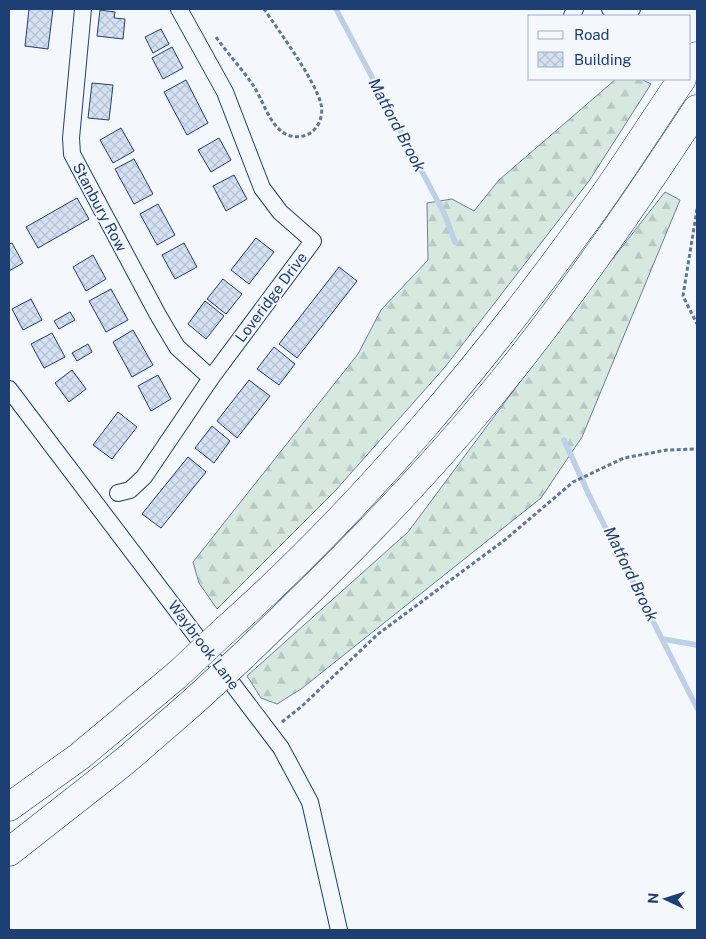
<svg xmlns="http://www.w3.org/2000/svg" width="706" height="939" font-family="'Public Sans',sans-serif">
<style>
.forest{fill:url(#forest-firs);stroke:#687fa3}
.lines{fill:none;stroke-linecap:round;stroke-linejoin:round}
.stream{stroke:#bed0e5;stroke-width:5.5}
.building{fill:url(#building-cross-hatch);stroke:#1d3f73}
.street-casing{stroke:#1d3f73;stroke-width:18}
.highway-casing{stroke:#1d3f73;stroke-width:29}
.path{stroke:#5e769c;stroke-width:3;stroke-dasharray:4 2.5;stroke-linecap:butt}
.street{stroke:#f4f7fb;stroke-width:16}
.highway{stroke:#f4f7fb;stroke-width:28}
.highway-bridge-casing{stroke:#1d3f73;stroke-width:29;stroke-linecap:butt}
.highway-bridge{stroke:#f4f7fb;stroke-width:28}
.labels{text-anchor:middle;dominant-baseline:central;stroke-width:4;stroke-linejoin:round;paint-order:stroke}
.street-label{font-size:15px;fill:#1d3f73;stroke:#f4f7fb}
.water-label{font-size:16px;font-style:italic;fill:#1d3f73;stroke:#f4f7fb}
</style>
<defs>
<pattern id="forest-firs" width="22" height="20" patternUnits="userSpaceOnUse" patternTransform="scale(1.25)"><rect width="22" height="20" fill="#d7e8df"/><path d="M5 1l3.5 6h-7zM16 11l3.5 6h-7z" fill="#b8c8c3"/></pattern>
<pattern id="building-cross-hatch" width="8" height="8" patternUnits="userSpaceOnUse" patternTransform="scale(1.25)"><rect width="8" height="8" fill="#d5e0f0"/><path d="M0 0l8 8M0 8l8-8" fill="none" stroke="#b6c1d1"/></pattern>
</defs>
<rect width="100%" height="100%" fill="#f4f7fb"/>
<g class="forest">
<polygon points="616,79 641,79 651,84 589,181 445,367 335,491 217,609 199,583 193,562 358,354 381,310 428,260 427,203 452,199 474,211 499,180"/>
<polygon points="665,192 680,200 582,437 541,498 301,689 277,704 261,698 247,676 408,532 596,280"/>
</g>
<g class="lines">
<g class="stream">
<polyline points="336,9 445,215 455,242"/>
<polyline points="564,440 590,497 697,708"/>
<polyline points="663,639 697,645"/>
</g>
</g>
<g class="building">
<polygon points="29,9 53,9 48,49 25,46"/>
<polygon points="100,10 115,12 114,18 125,19 123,39 97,36"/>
<polygon points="161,29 169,44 153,53 145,37"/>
<polygon points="172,47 183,68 163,79 152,58"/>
<polygon points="186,80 208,123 187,135 164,92"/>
<polygon points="92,83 113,85 109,120 88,118"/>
<polygon points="121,128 134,151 113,163 100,140"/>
<polygon points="219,138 231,160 211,172 198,150"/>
<polygon points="134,159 153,194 134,204 115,169"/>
<polygon points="234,175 247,199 226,211 213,186"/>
<polygon points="77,198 89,219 38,248 26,227"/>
<polygon points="158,204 175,235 157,245 140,214"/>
<polygon points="256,238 274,252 249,284 231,270"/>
<polygon points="12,243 23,263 9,271 9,244"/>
<polygon points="184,243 197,267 175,279 162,255"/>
<polygon points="93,255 106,279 86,291 73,267"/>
<polygon points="339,267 357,281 297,358 279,344"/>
<polygon points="223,279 242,294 226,314 207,299"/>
<polygon points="111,289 128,320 106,332 89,301"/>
<polygon points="31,299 42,320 23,330 12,309"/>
<polygon points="205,301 224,316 206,339 188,324"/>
<polygon points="70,312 75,320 59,329 54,321"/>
<polygon points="133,330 153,365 132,377 113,342"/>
<polygon points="52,333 65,357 44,368 31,344"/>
<polygon points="88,344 92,352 77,361 72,353"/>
<polygon points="274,347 295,364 279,385 257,369"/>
<polygon points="72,370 86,389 69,402 55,383"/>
<polygon points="158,375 171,399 151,411 138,386"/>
<polygon points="249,380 270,396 237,438 217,421"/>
<polygon points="118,412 137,427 112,459 93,445"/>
<polygon points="212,426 230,441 214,463 195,448"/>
<polygon points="188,457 206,472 161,528 142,514"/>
</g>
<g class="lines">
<defs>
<g id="street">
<polyline points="83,9 71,138 72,154 158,315 177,347 211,378"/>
<polyline points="610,9 627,15 632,9"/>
<polyline points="572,16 575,9"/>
<polyline points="9,389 281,748 310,802 339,930"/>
<polyline points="118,493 130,490 144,477 211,378 313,241 280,212 262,188 225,92 179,9"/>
</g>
<g id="highway">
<polyline points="690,67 697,56"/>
<path d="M 223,632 C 366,505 489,356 600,201 C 628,161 655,119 682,79"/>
<path d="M 243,656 C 326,576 409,494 483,405 C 561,311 630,211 697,109"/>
<polyline points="9,807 80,756 177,675"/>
<polyline points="9,852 125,761 193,702"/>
</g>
</defs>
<use href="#street" class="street-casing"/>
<use href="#highway" class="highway-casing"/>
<g class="path">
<path d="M 216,37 C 228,54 242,69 253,85 C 263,100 269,124 284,133 C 290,137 299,138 306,135 C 318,131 324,116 321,104 C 315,80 279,31 264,9"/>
<polyline points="697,209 683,296 697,324"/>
<polyline points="282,722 302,706 378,634 506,539 573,482 624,458 667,450 697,449"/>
</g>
<use href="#street" class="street"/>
<use href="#highway" class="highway"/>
<defs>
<g id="highway-bridge">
<polyline points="177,675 223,632"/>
<polyline points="193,702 243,656"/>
</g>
</defs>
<use href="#highway-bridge" class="highway-bridge-casing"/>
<use href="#highway-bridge" class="highway-bridge"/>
</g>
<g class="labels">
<g class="street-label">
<text transform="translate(100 207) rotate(62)">Stanbury Row</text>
<text transform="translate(271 297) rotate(-53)">Loveridge Drive</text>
<text transform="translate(204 645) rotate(53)">Waybrook Lane</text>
</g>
<g class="water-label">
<text transform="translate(397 125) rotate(62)">Matford Brook</text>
<text transform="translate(631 574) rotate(64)">Matford Brook</text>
</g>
</g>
<rect width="706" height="939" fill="none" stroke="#1d3f73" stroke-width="20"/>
<rect x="528" y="15" width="162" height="65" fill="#f4f7fb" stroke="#9eadc5"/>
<rect x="538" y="31" width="25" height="8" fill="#f4f7fb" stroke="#9eadc5"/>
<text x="574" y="40" font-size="15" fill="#1d3f73">Road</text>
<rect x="538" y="52" width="25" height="15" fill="url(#building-cross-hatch)" stroke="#9eadc5"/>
<text x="574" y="65" font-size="15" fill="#1d3f73">Building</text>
<g transform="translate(666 899) rotate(274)" stroke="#f4f7fb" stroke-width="4" paint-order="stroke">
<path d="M0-4L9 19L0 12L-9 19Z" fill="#1d3f73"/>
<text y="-8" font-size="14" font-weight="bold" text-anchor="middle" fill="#1d3f73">N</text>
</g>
</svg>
